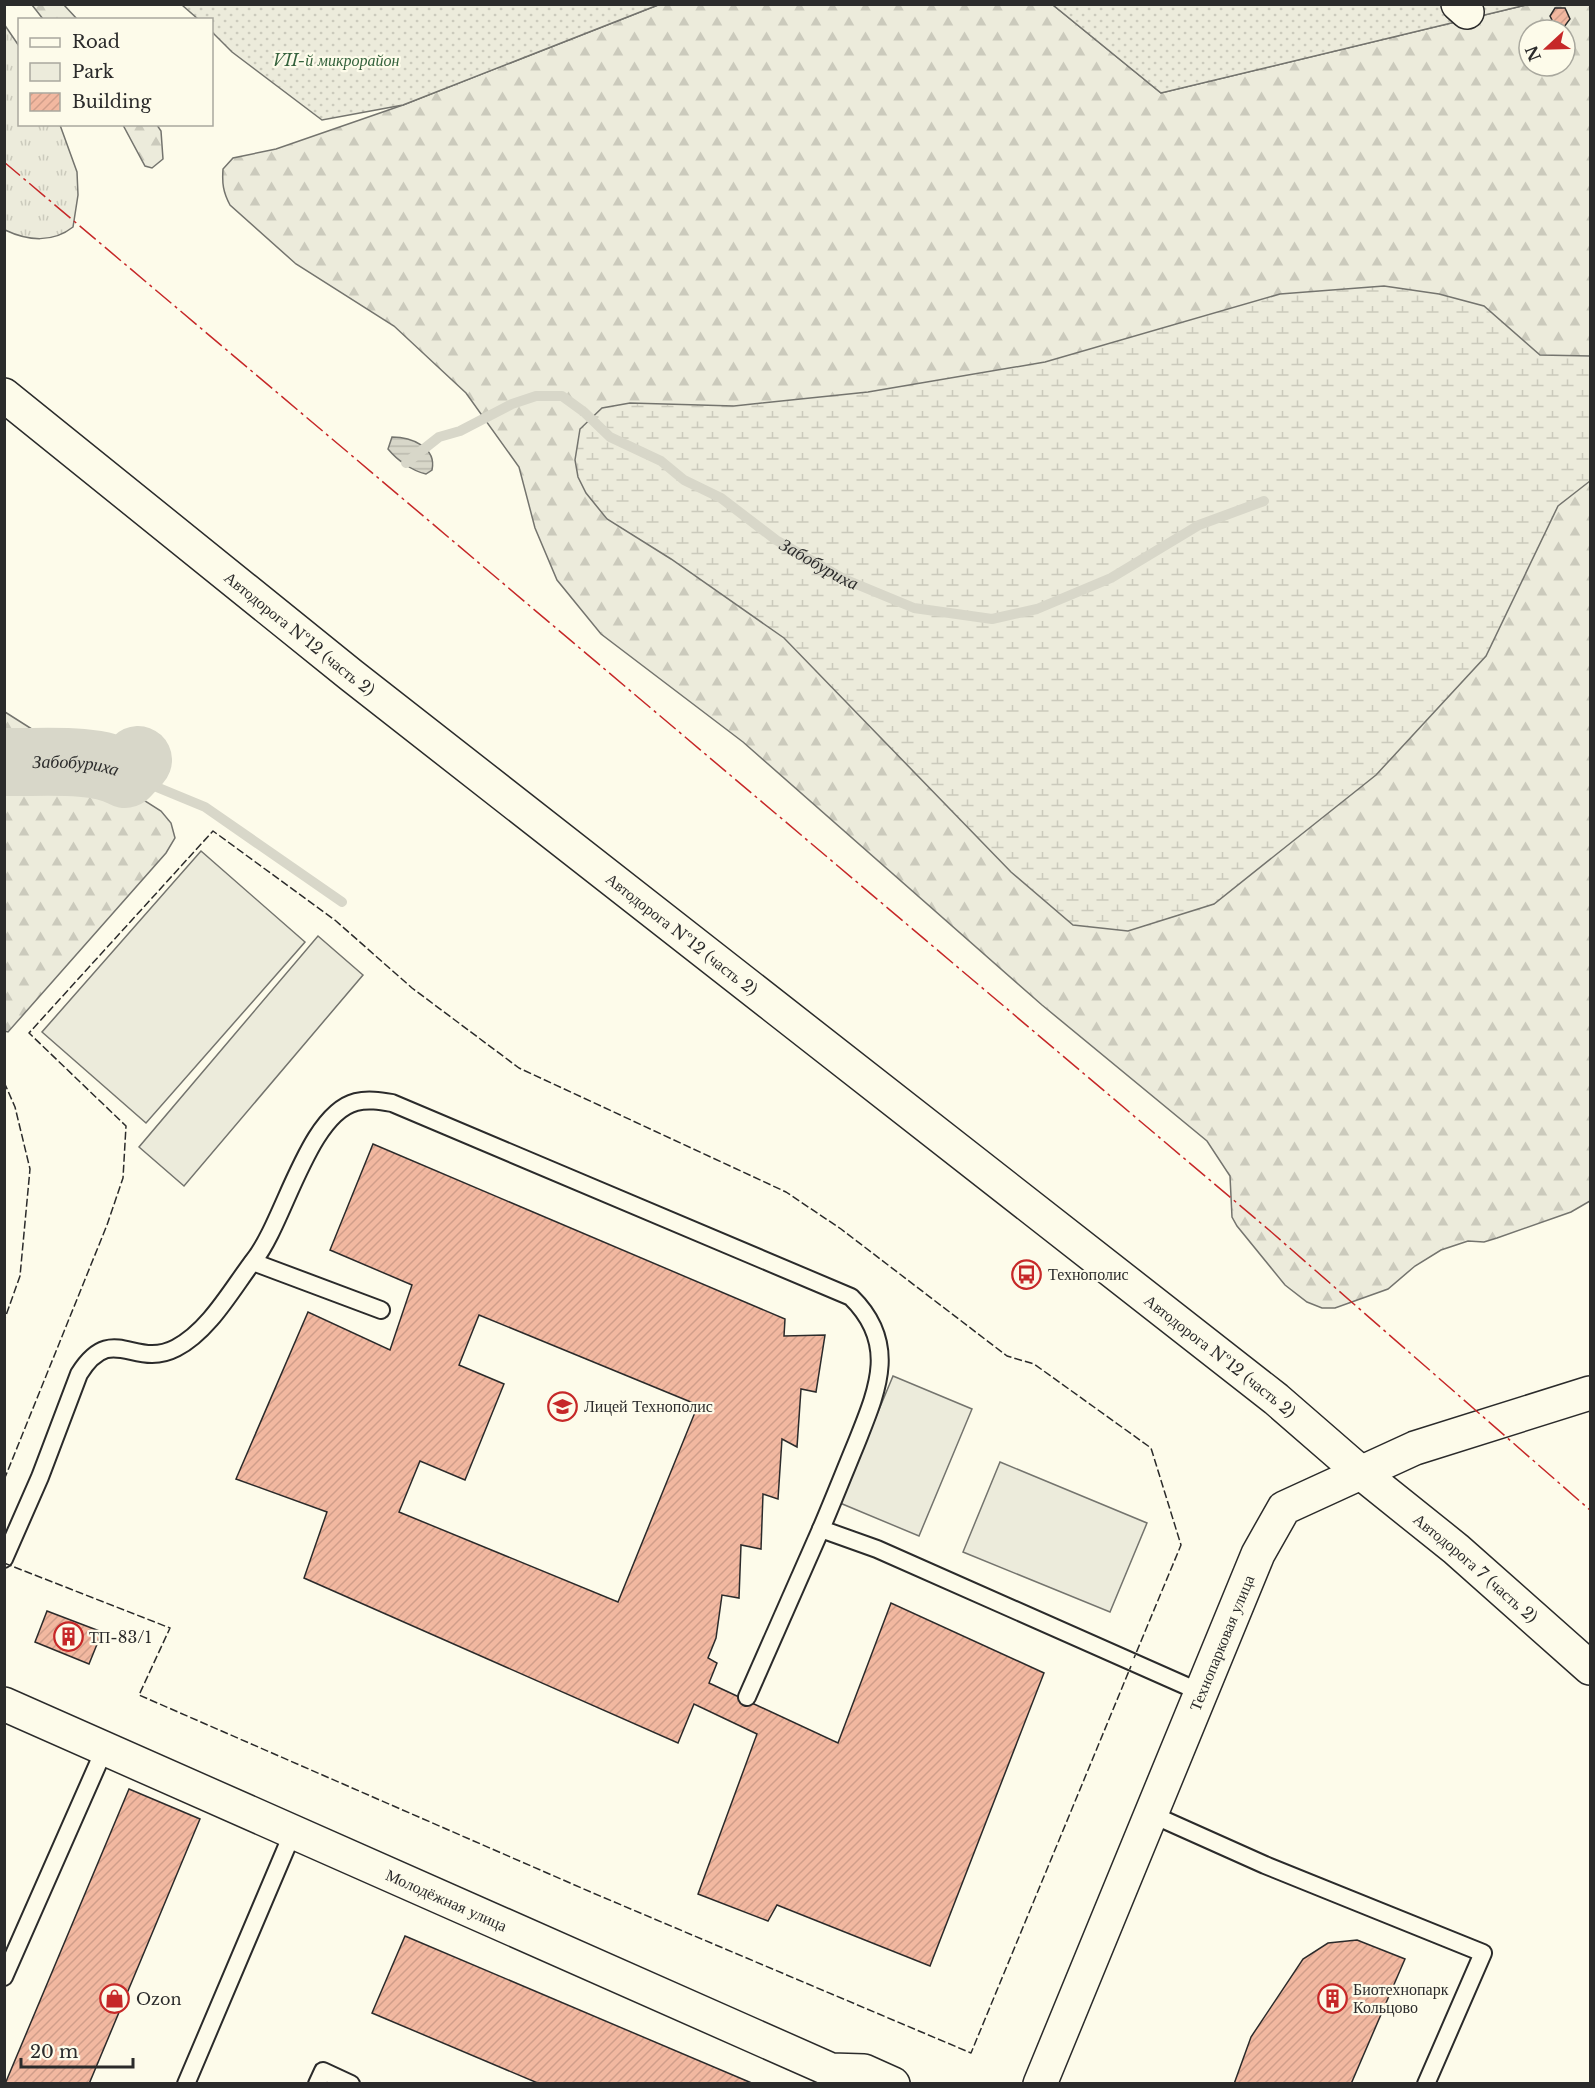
<svg xmlns="http://www.w3.org/2000/svg" width="1595" height="2088" font-family="'Libre Baskerville',serif">
<style>
.grass{fill:url(#grass-tufts);stroke:#74746e;stroke-width:1.5}
.forest{fill:url(#forest-firs);stroke:#74746e;stroke-width:1.5;fill-rule:evenodd}
.wetland{fill:url(#wetland-marsh);stroke:#74746e;stroke-width:1.5}
.park{fill:#ecebdb;stroke:#74746e;stroke-width:1.5}
.garden{fill:url(#garden-dots);stroke:#74746e;stroke-width:1.5}
.water{fill:url(#water-rules);stroke:#74746e;stroke-width:1.5}
.lines{fill:none;stroke-linecap:round;stroke-linejoin:round}
.stream{stroke:#d8d7c9;stroke-width:10}
.river{stroke:#d8d7c9;stroke-width:68}
.building{fill:url(#building-hatch);stroke:#2b2b2b;stroke-width:1.5;fill-rule:evenodd}
.service-casing{stroke:#2b2b2b;stroke-width:20}
.minor-casing{stroke:#2b2b2b;stroke-width:36}
.tertiary-casing{stroke:#2b2b2b;stroke-width:36}
.service{stroke:#fdfbea;stroke-width:16}
.minor{stroke:#fdfbea;stroke-width:33}
.tertiary{stroke:#fdfbea;stroke-width:33}
.fence{stroke:#2b2b2b;stroke-width:1.5;stroke-dasharray:8 3;stroke-linecap:butt}
.power{stroke:#c62828;stroke-width:1.5;stroke-dasharray:21 4.5 3 4.5;stroke-linecap:butt}
.labels{text-anchor:middle;dominant-baseline:central;stroke-width:4.5;stroke-linejoin:round;paint-order:stroke}
.park-label{font-size:16px;font-style:italic;fill:#34623c;stroke:#fdfbea}
.street-label{font-size:16px;fill:#2b2b2b;stroke:#fdfbea}
.poi-label{font-size:16px;fill:#2b2b2b;stroke:#fdfbea;text-anchor:start}
.water-label{font-size:18px;font-style:italic;fill:#2b2b2b;stroke:#fdfbea}
</style>
<defs>
<pattern id="grass-tufts" width="24" height="20" patternUnits="userSpaceOnUse" patternTransform="scale(1.5)"><rect width="24" height="20" fill="#ecebdb"/><path d="M3 7l-1-3M5 7V3M7 7l1-3M15 17l-1-3M17 17v-4M19 17l1-3" fill="none" stroke="#cbcabc"/></pattern>
<pattern id="forest-firs" width="22" height="20" patternUnits="userSpaceOnUse" patternTransform="scale(1.5)"><rect width="22" height="20" fill="#ecebdb"/><path d="M5 1l3.5 6h-7zM16 11l3.5 6h-7z" fill="#cbcabc"/></pattern>
<pattern id="wetland-marsh" width="20" height="14" patternUnits="userSpaceOnUse" patternTransform="scale(1.5)"><rect width="20" height="14" fill="#ecebdb"/><path d="M1 5h8M5 5V1M11 12h8M15 12V8" fill="none" stroke="#cbcabc"/></pattern>
<pattern id="garden-dots" width="8" height="8" patternUnits="userSpaceOnUse" patternTransform="scale(1.5)"><rect width="8" height="8" fill="#ecebdb"/><path d="M2 2h.1M6 6h.1" fill="none" stroke="#cbcabc" stroke-width="1.8" stroke-linecap="round"/></pattern>
<pattern id="water-rules" width="6" height="5" patternUnits="userSpaceOnUse" patternTransform="scale(1.5)"><rect width="6" height="5" fill="#d8d7c9"/><path d="M0 2.5h6" fill="none" stroke="#bab9ad"/></pattern>
<pattern id="building-hatch" width="6" height="6" patternUnits="userSpaceOnUse" patternTransform="scale(1.5)"><rect width="6" height="6" fill="#f2b8a0"/><path d="M-1 1l2-2M0 6l6-6M5 7l2-2" fill="none" stroke="#d09e8a"/></pattern>
</defs>
<rect width="100%" height="100%" fill="#fdfbea"/>
<path class="grass" d="M 4,24 L 19,46 L 20,124 L 60,125 L 77,172 L 78,195 L 73,227 C 53,243 28,241 5,230 Z"/>
<g class="forest">
<polygon points="32,5 64,5 77,19 43,19"/>
<path d="M 658,5 L 1053,5 L 1161,93 L 1526,5 L 1590,5 L 1590,1201 L 1571,1212 L 1497,1238 L 1484,1242 L 1468,1241 L 1441,1250 L 1415,1266 L 1388,1289 L 1335,1308 L 1322,1308 L 1307,1302 L 1285,1285 L 1237,1226 L 1232,1217 L 1230,1176 L 1207,1141 L 1042,1005 L 743,742 L 601,634 L 557,580 L 535,528 L 519,467 L 466,393 L 394,326 L 296,264 L 230,205 C 223,192 222,183 223,169 L 233,158 L 276,149 L 403,105 ZM 1529,30 L 1565,30 L 1565,66 L 1529,66 Z"/>
<polygon points="123,125 157,125 161,131 163,159 152,168 145,166"/>
<polygon points="5,712 161,811 171,823 175,838 166,853 8,1032 4,1031"/>
</g>
<polygon class="wetland" points="1384,286 1439,294 1484,306 1540,355 1590,356 1590,481 1558,506 1486,656 1376,775 1214,904 1128,931 1073,925 1011,872 784,638 671,559 607,519 586,493 578,477 575,460 580,429 602,408 630,403 734,406 868,392 1045,362 1280,294"/>
<g class="park">
<polygon points="201,851 305,942 146,1123 42,1032"/>
<polygon points="318,936 363,975 184,1186 139,1147"/>
<polygon points="893,1376 972,1409 919,1536 840,1503"/>
<polygon points="1000,1462 1147,1523 1110,1612 963,1552"/>
</g>
<g class="garden">
<polygon points="182,5 658,5 403,105 322,120 232,52 212,32 212,20 198,19"/>
<polygon points="1053,5 1526,5 1161,93"/>
</g>
<path class="water" d="M 392,437 C 411,437 437,447 432,470 L 426,474 C 412,471 397,460 388,449 Z"/>
<g class="lines">
<g class="stream">
<path id="s1" d="M 406,463 L 439,437 L 460,431 L 512,404 L 536,396 L 562,396 L 584,412 L 610,437 L 661,461 L 684,480 L 721,498 L 776,540 L 844,579 L 914,608 L 992,619 L 1037,609 L 1111,578 L 1199,525 L 1264,501"/>
<polyline points="125,774 205,807 342,902"/>
</g>
<path class="river" id="s2" d="M 4,762 C 40,763 95,757 125,774 L 138,760"/>
</g>
<g class="building">
<polygon points="1555,8 1565,8 1570,19 1564,27 1555,26 1550,16"/>
<path d="M 373,1144 L 785,1319 L 784,1336 L 825,1335 L 816,1392 L 801,1389 L 797,1447 L 782,1439 L 778,1499 L 763,1494 L 761,1549 L 741,1545 L 739,1598 L 722,1595 L 716,1638 L 708,1658 L 717,1663 L 709,1683 L 838,1743 L 891,1603 L 1044,1673 L 930,1966 L 777,1905 L 768,1921 L 698,1894 L 757,1734 L 694,1704 L 678,1743 L 304,1578 L 327,1512 L 236,1479 L 308,1312 L 390,1350 L 412,1285 L 330,1250 ZM 479,1315 L 698,1405 L 618,1602 L 399,1512 L 420,1461 L 465,1480 L 504,1384 L 459,1365 Z"/>
<polygon points="47,1611 102,1632 89,1664 35,1642"/>
<polygon points="129,1789 200,1819 89,2084 5,2084"/>
<polygon points="405,1936 754,2084 540,2084 372,2013"/>
<polygon points="1357,1940 1405,1959 1351,2084 1234,2084 1251,2037 1303,1959 1328,1943"/>
</g>
<g class="lines">
<defs>
<g id="service">
<polyline points="253,1262 381,1310"/>
<path d="M 4,1559 L 40,1477 L 79,1374 C 112,1321 134,1370 176,1348 C 209,1331 232,1289 254,1260 C 284,1223 308,1114 356,1102 C 368,1099 380,1101 392,1103 L 851,1297 C 899,1344 877,1391 856,1444 C 844,1473 833,1501 821,1529 L 877,1549 L 1200,1692"/>
<polyline points="747,1697 821,1529"/>
<polyline points="1151,1814 1265,1865 1483,1953 1426,2084"/>
<polyline points="4,1977 105,1748"/>
<polyline points="186,2084 293,1832"/>
<polyline points="317,2084 323,2071 351,2084"/>
</g>
<g id="minor">
<polyline points="1458,4 1467,12"/>
<path id="s3" d="M 4,1704 L 831,2070 L 864,2071 L 893,2084"/>
<path id="s4" d="M 1040,2084 L 1258,1554 L 1284,1508 L 1415,1448 L 1590,1393"/>
</g>
<g id="tertiary">
<path id="s5" d="M 4,395 L 351,675 L 1276,1399 L 1360,1472 L 1456,1549 L 1590,1668"/>
</g>
</defs>
<use href="#service" class="service-casing"/>
<use href="#minor" class="minor-casing"/>
<use href="#tertiary" class="tertiary-casing"/>
<use href="#service" class="service"/>
<use href="#minor" class="minor"/>
<use href="#tertiary" class="tertiary"/>
<g class="fence">
<polyline points="4,1082 15,1107 30,1169 20,1276 4,1321"/>
<polyline points="4,1480 107,1225 123,1178 126,1126 29,1033 213,831 336,921 412,988 519,1068 786,1192 841,1229 1007,1356 1034,1364 1151,1448 1181,1545 1134,1658"/>
<polyline points="4,1563 170,1628 139,1695 593,1893 971,2053 1131,1666"/>
</g>
<polyline class="power" points="4,162 1269,1230 1590,1510"/>
</g>
<defs>
<symbol id="bus-ring" viewBox="-11 -11 22 22"><circle r="9.5" fill="#fdfbea" stroke="#c62828" stroke-width="1.5"/><path d="M-5-6H5V4H4V6H2V4H-2V6H-4V4H-5ZM-3.5-4V0h7V-4ZM-3.5 1.2v1.5H-2V1.2ZM2 1.2v1.5H3.5V1.2Z" fill="#c62828"/></symbol>
<symbol id="school-ring" viewBox="-11 -11 22 22"><circle r="9.5" fill="#fdfbea" stroke="#c62828" stroke-width="1.5"/><path d="M0-5L7-2L0 1L-7-2ZM-4 1L0 2.5L4 1V4Q0 6-4 4Z" fill="#c62828"/></symbol>
<symbol id="building-ring" viewBox="-11 -11 22 22"><circle r="9.5" fill="#fdfbea" stroke="#c62828" stroke-width="1.5"/><path d="M-4-6H4V6H1V3H-1V6H-4ZM-2.5-4.3h1.7v1.8h-1.7ZM.8-4.3h1.7v1.8H.8ZM-2.5-1h1.7V.8h-1.7ZM.8-1h1.7V.8H.8Z" fill="#c62828"/></symbol>
<symbol id="shop-ring" viewBox="-11 -11 22 22"><circle r="9.5" fill="#fdfbea" stroke="#c62828" stroke-width="1.5"/><path d="M-5-2.5h2.3a2.7 3.5 0 0 1 5.4 0H5L5.5 6h-11ZM-1.5-2.5h3a1.5 2.3 0 0 0-3 0Z" fill="#c62828"/></symbol>
</defs>
<g fill-rule="evenodd">
<use href="#bus-ring" x="1010" y="1258" width="33" height="33"/>
<use href="#school-ring" x="546" y="1390" width="33" height="33"/>
<use href="#building-ring" x="52" y="1620" width="33" height="33"/>
<use href="#building-ring" x="1316" y="1982" width="33" height="33"/>
<use href="#shop-ring" x="98" y="1982" width="33" height="33"/>
</g>
<g class="labels">
<g class="park-label">
<text x="336" y="60">VII-й микрорайон</text>
</g>
<g class="street-label">
<text stroke="none"><textPath href="#s5" startOffset="380">Автодорога №12 (часть 2)</textPath></text>
<text stroke="none"><textPath href="#s5" startOffset="866">Автодорога №12 (часть 2)</textPath></text>
<text stroke="none"><textPath href="#s5" startOffset="1550">Автодорога №12 (часть 2)</textPath></text>
<text stroke="none"><textPath href="#s5" startOffset="1882">Автодорога 7 (часть 2)</textPath></text>
<text stroke="none"><textPath href="#s4" startOffset="477">Технопарковая улица</textPath></text>
<text stroke="none"><textPath href="#s3" startOffset="484">Молодёжная улица</textPath></text>
</g>
<g class="poi-label">
<text x="1048" y="1274">Технополис</text>
<text x="584" y="1406">Лицей Технополис</text>
<text x="89" y="1637">ТП-83/1</text>
<text x="1353" y="1989">Биотехнопарк<tspan x="1353" dy="18">Кольцово</tspan></text>
<text x="136" y="1999">Ozon</text>
</g>
<g class="water-label">
<text stroke="none"><textPath href="#s1" startOffset="483">Забобуриха</textPath></text>
<text stroke="none"><textPath href="#s2" startOffset="72">Забобуриха</textPath></text>
</g>
</g>
<rect width="1595" height="2088" fill="none" stroke="#2b2b2b" stroke-width="12"/>
<rect x="18" y="18" width="195" height="108" fill="#fdfbea" stroke="#a9a89e" stroke-width="1.5"/>
<rect x="30" y="38" width="30" height="9" fill="#fdfbea" stroke="#a9a89e" stroke-width="1.5"/>
<text x="72" y="48" font-size="18" fill="#2b2b2b">Road</text>
<rect x="30" y="63" width="30" height="18" fill="#ecebdb" stroke="#a9a89e" stroke-width="1.5"/>
<text x="72" y="78" font-size="18" fill="#2b2b2b">Park</text>
<rect x="30" y="93" width="30" height="18" fill="url(#building-hatch)" stroke="#a9a89e" stroke-width="1.5"/>
<text x="72" y="108" font-size="18" fill="#2b2b2b">Building</text>
<g transform="translate(1547 48) rotate(248)"><circle r="28" fill="#fdfbea" stroke="#a9a89e" stroke-width="1.5"/>
<path d="M0-4.5L10 22L0 15L-10 22Z" fill="#c62828"/>
<text y="-9" font-size="16" font-weight="bold" text-anchor="middle" fill="#2b2b2b">N</text>
</g>
<path d="M21 2058v9h112v-9" fill="none" stroke="#2b2b2b" stroke-width="3"/>
<text x="30" y="2058" font-size="18" fill="#2b2b2b" stroke="#fdfbea" stroke-width="4.5" paint-order="stroke">20 m</text>
</svg>
